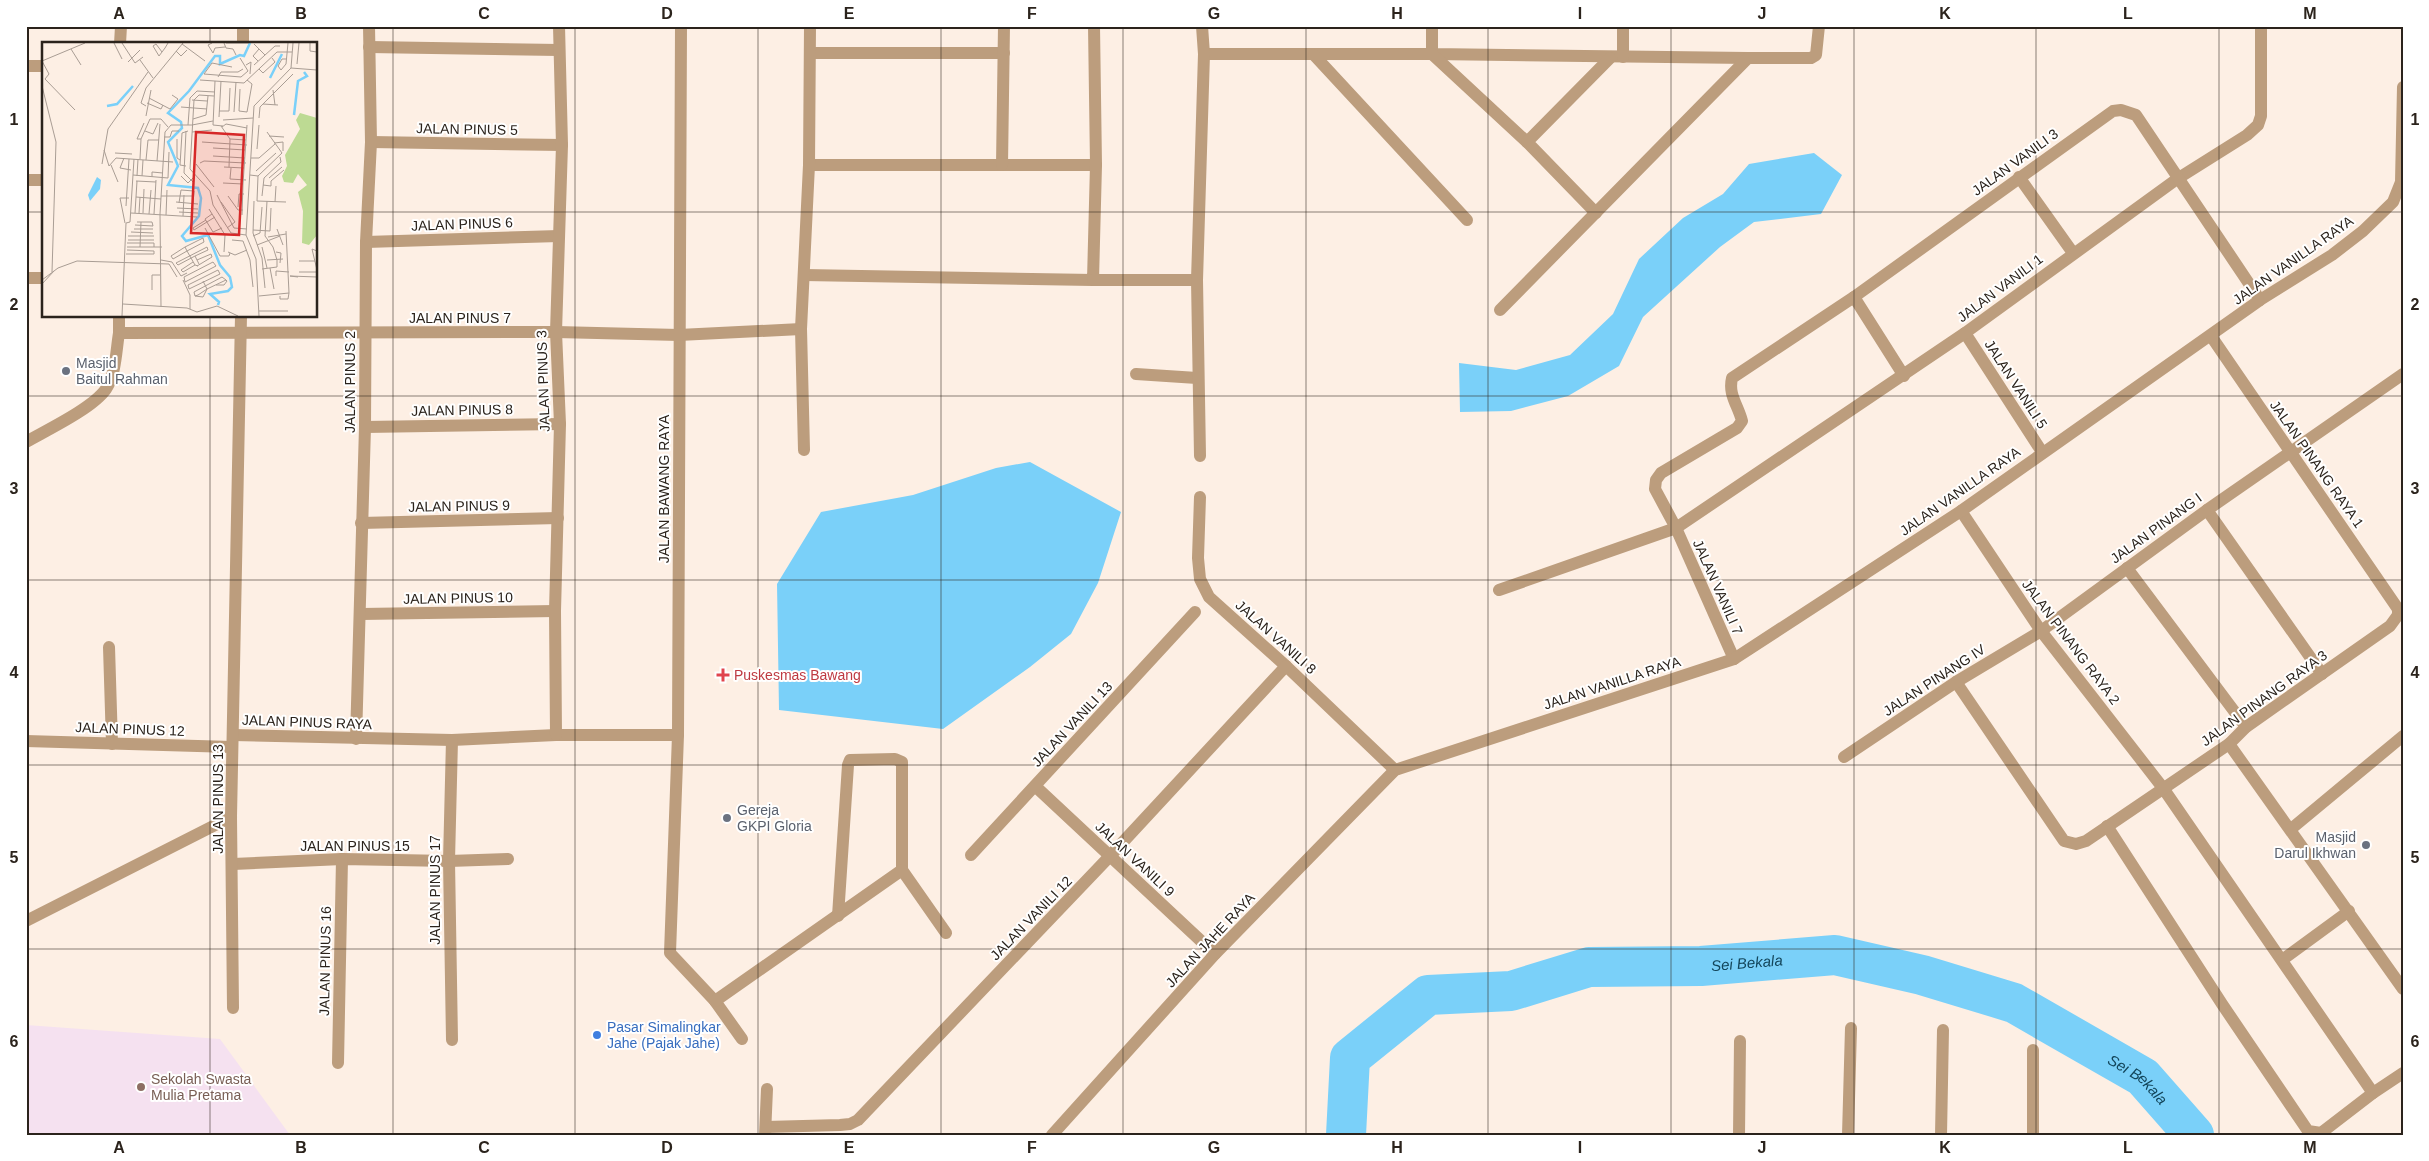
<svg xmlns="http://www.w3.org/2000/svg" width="2429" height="1161" font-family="Helvetica,sans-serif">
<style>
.education{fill:#f5e1f0}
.water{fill:#7ad0f9}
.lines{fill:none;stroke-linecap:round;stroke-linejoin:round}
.river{stroke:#7ad0f9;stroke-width:40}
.minor{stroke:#bc9d7d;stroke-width:12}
.grid{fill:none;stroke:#2b231c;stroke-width:1;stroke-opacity:0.55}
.worship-dot{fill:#6b7280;stroke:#fff;stroke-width:2}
.health-dot{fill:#e0444e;stroke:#fff;stroke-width:2}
.shop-dot{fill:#3f7fe0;stroke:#fff;stroke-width:2}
.education-dot{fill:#8d6e63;stroke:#fff;stroke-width:2}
.labels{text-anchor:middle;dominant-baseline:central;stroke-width:4;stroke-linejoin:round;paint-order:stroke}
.street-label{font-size:14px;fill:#2b231c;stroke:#fff}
.worship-label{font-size:14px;fill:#5b616d;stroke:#fff;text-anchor:start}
.health-label{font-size:14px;fill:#be3a42;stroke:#fff;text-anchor:start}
.shop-label{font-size:14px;fill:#366cbe;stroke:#fff;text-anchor:start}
.education-label{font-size:14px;fill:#785e54;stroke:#fff;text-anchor:start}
.water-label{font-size:15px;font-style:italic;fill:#13455a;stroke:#fff}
.inset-river{fill:none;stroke:#7ad0f9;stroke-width:2.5}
.inset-road{fill:none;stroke:#a99d94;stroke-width:1}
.view{fill:#d62828;fill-opacity:0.15;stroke:#d62828;stroke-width:2.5}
.inset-edge{fill:none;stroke:#2b231c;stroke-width:2.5}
.neatline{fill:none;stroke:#2b231c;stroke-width:2}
.grid-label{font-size:16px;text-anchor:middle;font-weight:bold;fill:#2b231c}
</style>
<rect width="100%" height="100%" fill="#fdefe4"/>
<polygon class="education" points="26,1025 220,1039 290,1135 26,1135"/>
<g class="water">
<polygon points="1814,153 1842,175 1821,214 1754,222 1720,247 1643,317 1619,366 1568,396 1511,411 1460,412 1459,363 1516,370 1570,355 1613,314 1639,259 1683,218 1723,194 1749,164"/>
<polygon points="1030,462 1121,512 1098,583 1071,634 1030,667 943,729 779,710 777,584 821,512 913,495 996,468"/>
</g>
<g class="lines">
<path class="river" id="s1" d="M 1346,1135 L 1350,1058 L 1428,995 L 1511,991 L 1589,967 L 1701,966 L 1835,955 L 1922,975 L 2014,1003 L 2143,1077 L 2194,1135"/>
<g class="minor">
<polyline points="681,26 678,735 670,953 715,1001 742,1039"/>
<polyline points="1432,26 1432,54 1748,58"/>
<polyline points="120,44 121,26"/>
<polyline points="243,44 243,26"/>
<polyline points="369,47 559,50"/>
<polyline points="811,53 1004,53"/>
<polyline points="1204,54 1432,54 1527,142"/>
<polyline points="1314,55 1467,220"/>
<polyline points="1623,57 1623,26"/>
<polyline points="26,66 44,66"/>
<polyline points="371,142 562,145"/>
<polyline points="809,165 1096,165"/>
<polyline points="1002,165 1004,26"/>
<polyline points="2019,177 2073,253"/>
<polyline points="26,180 44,180"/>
<polyline points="1596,213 1527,142 1610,58"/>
<polyline points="366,242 559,236"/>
<polyline points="804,275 1093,280 1096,165 1094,26"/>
<polyline points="26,278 44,278"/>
<polyline points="1093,280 1197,280"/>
<polyline points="1854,297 1904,376"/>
<polyline points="1500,310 1748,58 1811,58 1816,55 1819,26"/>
<polyline points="119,316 119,333"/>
<polyline points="1965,333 2042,452"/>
<polyline points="1136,374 1197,378"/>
<polyline points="365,427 560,424"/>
<path d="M 26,442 C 47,430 93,408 106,389 C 116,374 116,351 119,333 L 556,332 L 679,335 L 801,329"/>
<polyline points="804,450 801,329 809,165 810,26"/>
<polyline points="1200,456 1197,280 1204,54 1202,26"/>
<polyline points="1200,497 1198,558 1200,579 1209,597 1286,666 1395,770"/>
<polyline points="2207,510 2322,674"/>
<polyline points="1961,511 2041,631 2163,788 2373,1093"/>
<polyline points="361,523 558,518"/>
<polyline points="2127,568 2246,727"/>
<polyline points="1499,590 1676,528 1965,333 2177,179 2247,135 2258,125 2261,116 2261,26"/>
<polyline points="361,614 555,611"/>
<polyline points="109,647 112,744"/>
<path d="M 1734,659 L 1676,528 L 1655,489 L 1656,480 L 1661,473 L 1737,428 L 1742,421 C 1738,405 1728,395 1732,378 L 1854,297 L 2113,111 L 2121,110 L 2136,115 L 2260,300"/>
<polyline points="1956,682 2064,841 2076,844 2086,841 2229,744 2246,727 2390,626 2398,615 2398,609 2211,336"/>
<polyline points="233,735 452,740 556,735 678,735"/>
<polyline points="556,735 555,611 560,424 556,332 562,145 559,26"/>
<polyline points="356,739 365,427 366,242 371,142 369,26"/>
<polyline points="452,740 449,861 452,1040"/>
<polyline points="26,741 232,747"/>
<polyline points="2229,744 2403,989"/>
<polyline points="1844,757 1956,682 2041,631 2207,510 2403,374"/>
<polyline points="1035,786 1215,954"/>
<polyline points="2107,826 2222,1004 2308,1131 2321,1133 2373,1093 2403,1073"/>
<polyline points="2291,829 2403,736"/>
<polyline points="971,855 1195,612"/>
<polyline points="233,864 342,859 449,861 508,859"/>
<polyline points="838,916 848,765 850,760 895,759 902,762 902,870"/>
<polyline points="26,921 231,817"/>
<polyline points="2282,960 2349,911"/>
<polyline points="715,1001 902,870 946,933"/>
<polyline points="233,1008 231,817 241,316"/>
<polyline points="338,1063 342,859"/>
<polyline points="766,1127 840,1125 850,1124 858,1120 1110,856 1286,666"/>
<polyline points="765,1135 767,1089"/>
<polyline points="1052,1135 1215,954 1395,770 1734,659 1961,511 2260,300 2332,255 2363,231 2393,202 2401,182 2403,87"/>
<polyline points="1739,1135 1740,1041"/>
<polyline points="1848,1135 1851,1028"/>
<polyline points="1941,1135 1943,1030"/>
<polyline points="2033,1135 2033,1050"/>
</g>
</g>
<path class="grid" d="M 210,26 L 210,44M 393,26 L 393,1135M 575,26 L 575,1135M 758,26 L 758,1135M 941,26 L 941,1135M 1123,26 L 1123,1135M 1306,26 L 1306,1135M 1488,26 L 1488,1135M 1671,26 L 1671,1135M 1854,26 L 1854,1135M 2036,26 L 2036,1135M 2219,26 L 2219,1135M 26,212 L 44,212M 316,212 L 2403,212M 210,316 L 210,1135M 26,396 L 2403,396M 26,580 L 2403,580M 26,765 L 2403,765M 26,949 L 2403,949"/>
<g class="worship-dot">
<circle cx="66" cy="371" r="5"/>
<circle cx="727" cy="818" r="5"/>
<circle cx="2366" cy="845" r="5"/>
</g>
<path class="health-dot" d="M720.5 667.5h5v5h5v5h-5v5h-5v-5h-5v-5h5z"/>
<circle class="shop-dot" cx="597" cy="1035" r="5"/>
<circle class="education-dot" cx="141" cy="1087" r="5"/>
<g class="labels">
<g class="street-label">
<text transform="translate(467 129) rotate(1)">JALAN PINUS 5</text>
<text transform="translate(2015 162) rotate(-36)">JALAN VANILI 3</text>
<text transform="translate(462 224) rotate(-2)">JALAN PINUS 6</text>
<text transform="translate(2293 260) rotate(-35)">JALAN VANILLA RAYA</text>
<text transform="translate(2000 288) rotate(-37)">JALAN VANILI 1</text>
<text x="460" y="318">JALAN PINUS 7</text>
<text transform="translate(543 381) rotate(-92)">JALAN PINUS 3</text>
<text transform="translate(350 382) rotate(-90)">JALAN PINUS 2</text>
<text transform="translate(2016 384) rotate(57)">JALAN VANILI 5</text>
<text transform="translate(462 410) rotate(-1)">JALAN PINUS 8</text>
<text transform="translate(2317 464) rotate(55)">JALAN PINANG RAYA 1</text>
<text transform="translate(664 489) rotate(-90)">JALAN BAWANG RAYA</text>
<text transform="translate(1960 491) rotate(-35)">JALAN VANILLA RAYA</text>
<text transform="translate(459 506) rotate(-1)">JALAN PINUS 9</text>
<text transform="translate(2156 528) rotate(-36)">JALAN PINANG I</text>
<text transform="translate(1718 587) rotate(66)">JALAN VANILI 7</text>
<text transform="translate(458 598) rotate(-1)">JALAN PINUS 10</text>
<text transform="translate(1276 637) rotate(42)">JALAN VANILI 8</text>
<text transform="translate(2071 642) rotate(53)">JALAN PINANG RAYA 2</text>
<text transform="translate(1934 680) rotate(-33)">JALAN PINANG IV</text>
<text transform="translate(1612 683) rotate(-18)">JALAN VANILLA RAYA</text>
<text transform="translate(2264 698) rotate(-36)">JALAN PINANG RAYA 3</text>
<text transform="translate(307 722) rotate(2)">JALAN PINUS RAYA</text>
<text transform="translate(1072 724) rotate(-47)">JALAN VANILI 13</text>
<text transform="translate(130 729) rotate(2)">JALAN PINUS 12</text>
<text transform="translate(218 799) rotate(-90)">JALAN PINUS 13</text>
<text x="355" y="846">JALAN PINUS 15</text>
<text transform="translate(1135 859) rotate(43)">JALAN VANILI 9</text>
<text transform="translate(435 890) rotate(-90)">JALAN PINUS 17</text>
<text transform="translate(1031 918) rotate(-46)">JALAN VANILI 12</text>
<text transform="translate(1210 940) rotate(-47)">JALAN JAHE RAYA</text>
<text transform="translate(325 961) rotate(-89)">JALAN PINUS 16</text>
</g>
<g class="worship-label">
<text x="76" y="363">Masjid<tspan x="76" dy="16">Baitul Rahman</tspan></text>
<text x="737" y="810">Gereja<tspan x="737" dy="16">GKPI Gloria</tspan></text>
<text x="2356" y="837" text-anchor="end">Masjid<tspan x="2356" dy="16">Darul Ikhwan</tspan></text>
</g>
<g class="health-label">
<text x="734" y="675">Puskesmas Bawang</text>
</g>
<g class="shop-label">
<text x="607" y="1027">Pasar Simalingkar<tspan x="607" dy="16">Jahe (Pajak Jahe)</tspan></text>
</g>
<g class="education-label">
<text x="151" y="1079">Sekolah Swasta<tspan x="151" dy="16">Mulia Pretama</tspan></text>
</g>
<g class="water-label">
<text stroke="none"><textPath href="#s1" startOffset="500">Sei Bekala</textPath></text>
<text stroke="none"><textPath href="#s1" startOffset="920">Sei Bekala</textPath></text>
</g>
</g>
<g transform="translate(42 42)">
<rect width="275" height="275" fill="#fdefe4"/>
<path d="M 258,71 L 275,76 L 275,193 L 267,203 L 260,201 L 261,169 L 256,150 L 265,143 L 256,132 L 251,141 L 242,140 L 240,134 L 245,124 L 243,113 L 258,87 L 254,78 Z" fill="#bdda93"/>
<path d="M 55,135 L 59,138 L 58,147 L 48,159 L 46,153 Z" fill="#7ad0f9"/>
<path class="inset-river" d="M 228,36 L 240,12M 65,64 L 75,62 L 91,44M 252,73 L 256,39 L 265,34 L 262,30M 176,263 L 177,260 L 168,252 L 186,249 L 190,245 L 188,235 L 178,223 L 166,193 L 144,199 L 140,194 L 157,174 L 159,156 L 156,146 L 126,143 L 136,124 L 126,100 L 140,86 L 139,80 L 126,71 L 147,49 L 173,14 L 178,14 L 178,22 L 198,13 L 202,14 L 208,1"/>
<path class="inset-road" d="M 72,1 L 80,17M 80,1 L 93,21 L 101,15M 170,1 L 166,3 L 171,11 L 173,6 L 183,5M 182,1 L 184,6 L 191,7 L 194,13M 184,1 L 207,1M 268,1 L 268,9 L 275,10M 140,2 L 163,19M 212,2 L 223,13M 29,7 L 39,23M 134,9 L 139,14 L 145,8M 120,10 L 114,2 L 111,4 L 117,14 L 123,6 L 126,1M 98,18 L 111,36M 0,19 L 7,32 L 3,37 L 33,68M 0,19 L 43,1M 216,19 L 211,14 L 217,7M 86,20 L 98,8M 255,22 L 257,1M 204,23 L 209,20 L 208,32M 212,23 L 233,4 L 238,4M 249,26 L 275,28M 217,27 L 221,31 L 233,20 L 230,16M 239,28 L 244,22 L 246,1M 239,28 L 236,24 L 240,17 L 244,17M 162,32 L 199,35 L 206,29 L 198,16M 162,32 L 170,21 L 190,25M 176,35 L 179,30 L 196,30 L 201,27M 158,38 L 202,41 L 235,10 L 250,10M 173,39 L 171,83 L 181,84M 0,44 L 14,100 L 10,230M 198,47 L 197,69 L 205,70 L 210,42 L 205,38M 231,48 L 233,63M 172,54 L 157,53 L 152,58 L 148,127 L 168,149 L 171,163 L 189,191 L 204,193M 107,56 L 128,67 L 136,57 L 130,53M 150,58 L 165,59M 105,61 L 119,67 L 121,63M 221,62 L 236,63M 104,64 L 99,61 L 104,46 L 141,1M 139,65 L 165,67M 177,69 L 187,69 L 188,46M 192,70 L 194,40M 104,74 L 109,48M 177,75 L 179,39M 217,76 L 218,65 L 251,32M 151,77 L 164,73 L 166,54M 181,78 L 211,76M 146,83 L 148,56 L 155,49 L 173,50M 179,84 L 188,97 L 187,125M 180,85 L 184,82 L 205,86M 103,89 L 111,92 L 116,81M 144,89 L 142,131 L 152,141M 150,90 L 170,88M 227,94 L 242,95M 122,95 L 128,95 L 130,89 L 137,89M 99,97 L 95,97 L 102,81M 135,97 L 135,116 L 138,118M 188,97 L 204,98M 160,100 L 205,103M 232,101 L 241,100 L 241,109M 171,106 L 203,108M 215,107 L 217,83M 62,108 L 67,124M 73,111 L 90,112M 171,114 L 203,116M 82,116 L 78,126 L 89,128M 209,116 L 217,116 L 233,102M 98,117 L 99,97 L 108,77 L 119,77 L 126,85M 104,118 L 106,98 L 117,98M 115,119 L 118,82M 158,121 L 162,119 L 204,121M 60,122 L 66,87 L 106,30M 154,122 L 172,145M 69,123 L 76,140M 67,124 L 74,116 L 131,120M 144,124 L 138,123 L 140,91 L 146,89M 182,125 L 202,126M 189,126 L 188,137 L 204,138M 214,129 L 234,111M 91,133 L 126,136 L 127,110M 208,133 L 216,134 L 240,111 L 225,90M 95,134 L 96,117M 100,134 L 101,118M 139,134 L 146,141 L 153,134M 216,134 L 215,159 L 244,160M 110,135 L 110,130 L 121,131M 227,136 L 240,125M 94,139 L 114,140M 181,141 L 201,142 L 205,83M 221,143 L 229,144 L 229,139 L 242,128M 175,153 L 192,186 L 205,187M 119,154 L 152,154M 186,154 L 196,168 L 201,168M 220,154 L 222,136 L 239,120 L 238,115M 94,155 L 119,157M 113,156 L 114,138M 212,159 L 211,191 L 220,216 L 223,246M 134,160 L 156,162M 179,160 L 193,180 L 185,186M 233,160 L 234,144M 137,161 L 139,148 L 152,149 L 151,162M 84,164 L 87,117M 196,165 L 197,152 L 202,152M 135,166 L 156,167M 167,167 L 183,193 L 182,210M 137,170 L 156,171M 89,171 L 155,175M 93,171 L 95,139M 97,171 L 98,155M 101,171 L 102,147M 107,172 L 109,148M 112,172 L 113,156M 170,172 L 163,177 L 171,190 L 180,186M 124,173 L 125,148M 200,173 L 201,142M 141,174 L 142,153M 95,180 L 110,180 L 111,184M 83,181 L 78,156 L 87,156M 84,181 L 88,180 L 92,117M 93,183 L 111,184M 163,186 L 178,214 L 187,214 L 188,211M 92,187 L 111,187M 235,187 L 241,203M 152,188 L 173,175M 152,188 L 151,186 L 164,178M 211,188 L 228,189 L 229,166M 89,190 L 111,191M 86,194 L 112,194M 211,194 L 218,191 L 220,165M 223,194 L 225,159M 223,194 L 231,205 L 235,218M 226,195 L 244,192M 86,198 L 112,198M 190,198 L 201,199 L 208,218 L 211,245M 85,201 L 112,201 L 112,205M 215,203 L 238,194M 85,205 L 120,205M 98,205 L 99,180M 143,205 L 161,196 L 162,200 L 145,209 L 131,217 L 129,214 L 143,205 L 145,209 L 153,223 L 156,224M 220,205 L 225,226M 275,209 L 270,207 L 275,228M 186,210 L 193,213 L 205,208M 234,210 L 239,211 L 238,221M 84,212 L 112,212 L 112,209 L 85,208M 153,214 L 166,208 L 165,205 L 134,221 L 136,223 L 153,214 L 155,218M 119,218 L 130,220 L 139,234 L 145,231M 225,218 L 241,217M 257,219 L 273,219M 151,220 L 139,228 L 141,230 L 153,223M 171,220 L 174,224 L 143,240 L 142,235 ZM 155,224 L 170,215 L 169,212 L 155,218 L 157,222M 228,226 L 232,247M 220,227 L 235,225 L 235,218M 176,228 L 178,232 L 147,247 L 146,243 ZM 257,230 L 275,230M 234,234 L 234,229 L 247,230M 256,235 L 248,234 L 275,235M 0,238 L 16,226 L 35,219 L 127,222 L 135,235M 141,238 L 148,253 L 148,267M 161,239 L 165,247 L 184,238 L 185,239 L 182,243 L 174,243M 0,242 L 12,229M 165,247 L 161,255 L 153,254 L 156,253 ZM 110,248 L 110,233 L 118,233M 153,254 L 152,250 L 180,235 L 184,238M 217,254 L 247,251 L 244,189M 238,254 L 238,257 L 246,257 L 247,251M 81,262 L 145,266 L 155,270 L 175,264 L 196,274M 119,265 L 118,172 L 123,90 L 129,83 L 150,83 L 171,79M 217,269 L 246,269M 80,274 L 84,181M 217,274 L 214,217 L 204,193 L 212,64 L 249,26 L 251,1"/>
<path class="view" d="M 154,90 L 202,93 L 197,193 L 149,191 Z"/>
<rect width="275" height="275" class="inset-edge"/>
</g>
<rect width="2429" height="1161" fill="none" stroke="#ffffff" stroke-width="55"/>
<rect x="28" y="28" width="2374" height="1106" class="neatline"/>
<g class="grid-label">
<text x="119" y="19">A</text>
<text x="301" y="19">B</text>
<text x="484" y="19">C</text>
<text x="667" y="19">D</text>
<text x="849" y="19">E</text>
<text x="1032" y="19">F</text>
<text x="1214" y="19">G</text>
<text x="1397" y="19">H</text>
<text x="1580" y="19">I</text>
<text x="1762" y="19">J</text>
<text x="1945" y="19">K</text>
<text x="2128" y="19">L</text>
<text x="2310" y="19">M</text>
<text x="14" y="125">1</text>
<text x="2415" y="125">1</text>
<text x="14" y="310">2</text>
<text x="2415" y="310">2</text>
<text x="14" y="494">3</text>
<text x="2415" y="494">3</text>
<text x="14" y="678">4</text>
<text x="2415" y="678">4</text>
<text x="14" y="863">5</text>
<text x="2415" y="863">5</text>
<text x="14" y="1047">6</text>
<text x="2415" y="1047">6</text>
<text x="119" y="1153">A</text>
<text x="301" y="1153">B</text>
<text x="484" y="1153">C</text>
<text x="667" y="1153">D</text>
<text x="849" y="1153">E</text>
<text x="1032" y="1153">F</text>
<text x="1214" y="1153">G</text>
<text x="1397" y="1153">H</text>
<text x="1580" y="1153">I</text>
<text x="1762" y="1153">J</text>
<text x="1945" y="1153">K</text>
<text x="2128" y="1153">L</text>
<text x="2310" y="1153">M</text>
</g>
</svg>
